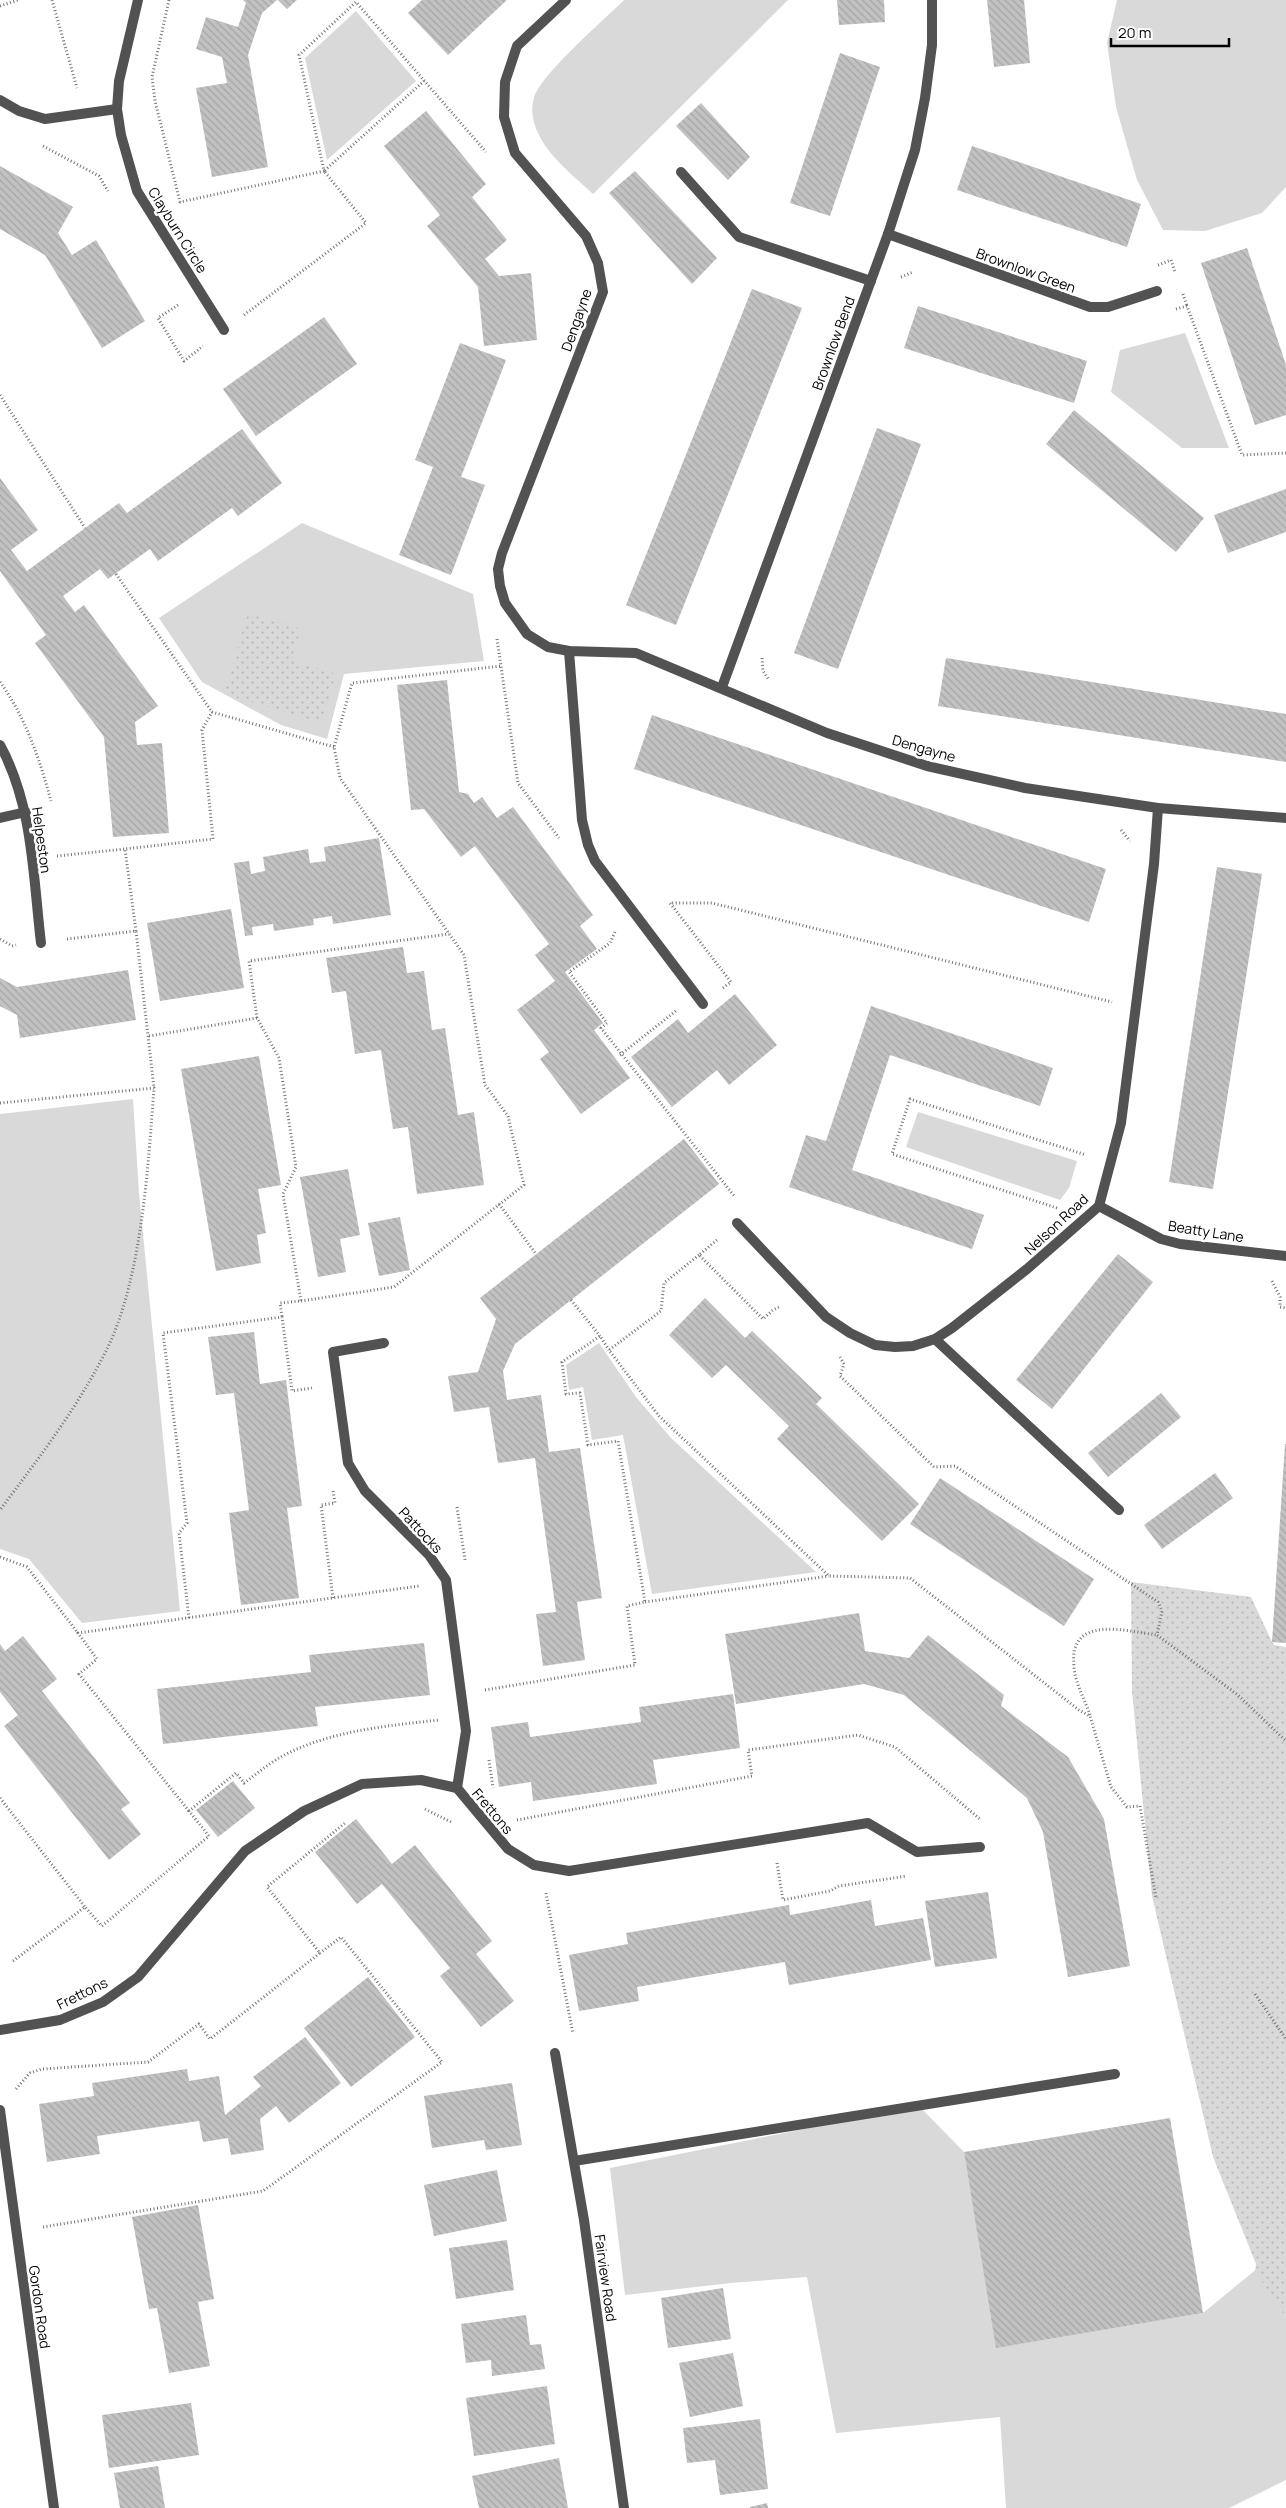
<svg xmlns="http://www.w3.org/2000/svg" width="1286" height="2508" font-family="Manrope,sans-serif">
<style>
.grass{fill:#d9d9d9}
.park{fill:url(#park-dots)}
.building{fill:url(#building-back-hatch)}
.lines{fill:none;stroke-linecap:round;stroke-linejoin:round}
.path{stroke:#747474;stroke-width:3;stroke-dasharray:1 2.5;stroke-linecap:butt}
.street{stroke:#525252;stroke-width:10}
.labels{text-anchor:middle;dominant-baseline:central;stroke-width:5;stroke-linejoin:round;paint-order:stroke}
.street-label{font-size:14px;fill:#000;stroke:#fff}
</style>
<defs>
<pattern id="park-dots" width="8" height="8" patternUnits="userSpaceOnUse" patternTransform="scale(1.25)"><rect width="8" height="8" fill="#d9d9d9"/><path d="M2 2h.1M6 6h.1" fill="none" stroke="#b8b8b8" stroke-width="1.8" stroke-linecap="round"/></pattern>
<pattern id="building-back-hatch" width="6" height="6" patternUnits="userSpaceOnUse" patternTransform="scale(1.25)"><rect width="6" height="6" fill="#c2c2c2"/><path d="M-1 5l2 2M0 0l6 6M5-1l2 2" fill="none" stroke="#a5a5a5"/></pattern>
</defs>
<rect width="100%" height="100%" fill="#fff"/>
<g class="grass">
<path d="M 624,0 L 788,0 L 593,194 C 575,177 550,158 539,135 C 533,123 530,111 534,98 C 540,75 604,20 624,0 Z"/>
<polygon points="1117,0 1286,0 1286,187 1262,213 1205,231 1163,230 1137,180 1116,107 1107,43"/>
<polygon points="356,11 416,81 327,160 305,58"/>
<polygon points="1185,333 1229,448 1182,448 1111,392 1120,350"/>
<polygon points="302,523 473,594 484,661 344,674 327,739 281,725 202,682 159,618"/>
<polygon points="133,1099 139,1193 180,1611 82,1623 29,1559 0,1549 0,1114"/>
<polygon points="918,1112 1077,1161 1069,1188 1060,1200 906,1147"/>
<polygon points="599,1343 636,1397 671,1438 816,1572 652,1594 623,1435 592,1440 583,1387 569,1390 566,1365"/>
<polygon points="919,2106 964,2152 997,2347 1203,2313 1286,2245 1259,2276 1286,2318 1286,2480 1229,2508 1006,2508 1000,2417 836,2433 807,2277 731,2283 625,2295 610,2168"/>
</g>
<g class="park">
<polygon points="248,613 301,629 291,660 336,674 321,723 224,694"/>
<polygon points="1131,1582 1251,1597 1272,1642 1274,1645 1286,1647 1286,2318 1255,2271 1256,2264 1213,2157 1152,1896 1132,1691"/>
</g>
<g class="building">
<polygon points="243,0 277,0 262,13 248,55 268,167 212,177 196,88 227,83 222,57 196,49 206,17 238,27 246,3"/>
<polygon points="278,0 297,0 287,9"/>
<polygon points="422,0 507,0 448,55 408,13"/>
<polygon points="837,0 884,0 885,22 839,25"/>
<polygon points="987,0 1024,0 1030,63 994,67"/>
<polygon points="840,53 880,67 830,216 790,203"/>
<polygon points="701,103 750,157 728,180 676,126"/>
<polygon points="426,111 486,184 472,197 507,240 485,259 499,276 531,273 537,340 484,346 478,287 427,226 440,215 384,146"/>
<polygon points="972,146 1141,204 1127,247 957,190"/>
<polygon points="0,166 73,207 58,233 72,255 96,240 145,321 102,348 45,255 0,229"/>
<polygon points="635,171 717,258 692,284 609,193"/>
<polygon points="1247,248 1286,365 1286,415 1255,425 1201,263"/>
<polygon points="752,289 802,308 676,625 626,605"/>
<polygon points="918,306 1087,361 1074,403 904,348"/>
<polygon points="324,317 357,364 256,436 223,389"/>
<polygon points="460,343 506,360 461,477 485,485 451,575 399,555 433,467 415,460"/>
<polygon points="1074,410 1204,518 1176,552 1046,444"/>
<polygon points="877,428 921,444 838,669 794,653"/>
<polygon points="242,429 282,483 238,516 232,508 158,561 150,549 108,579 100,569 63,596 75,612 84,605 158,706 135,722 137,745 162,743 169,833 113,837 104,737 35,643 46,635 0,571 0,478 38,530 11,550 27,571 119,503 127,513"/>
<polygon points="1286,489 1286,532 1228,553 1214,515"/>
<polygon points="946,658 1286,714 1286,762 938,706"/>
<polygon points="447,680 459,792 468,794 474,803 482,797 497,818 513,807 593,915 580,926 597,949 565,972 603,1023 594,1030 630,1078 581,1114 540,1059 549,1052 517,1010 555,981 535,955 549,944 475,846 461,857 424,809 411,810 397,685"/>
<polygon points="652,715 1106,869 1089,922 634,769"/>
<polygon points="379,838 391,915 333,924 332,916 313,919 314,925 274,931 273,924 252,927 253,935 245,936 234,863 249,861 251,874 265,871 263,857 308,849 310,863 326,861 324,847"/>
<polygon points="1217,867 1262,874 1213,1189 1169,1182"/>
<polygon points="231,909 244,988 160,1001 147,923"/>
<polygon points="403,947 407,973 424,971 432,1030 445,1028 458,1115 474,1112 484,1185 417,1194 408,1127 393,1129 381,1050 355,1054 346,991 332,993 326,958"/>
<polygon points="128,970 136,1020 20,1038 17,1015 0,1006 0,978 17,987"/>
<polygon points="735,994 777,1045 729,1085 717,1070 672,1107 631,1057 678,1019 688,1033"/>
<polygon points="871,1006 1053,1068 1040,1106 890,1055 852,1170 984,1215 972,1249 789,1187 806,1135 826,1141"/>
<polygon points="259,1056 281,1185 258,1189 266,1233 257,1235 261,1263 216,1271 181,1069"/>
<polygon points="684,1139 719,1184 515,1344 503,1371 507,1400 541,1395 549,1452 580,1448 602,1598 577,1602 585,1660 543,1666 536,1614 556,1612 535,1458 498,1463 489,1407 454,1412 448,1376 478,1372 496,1319 480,1298"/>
<polygon points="348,1169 360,1235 340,1239 346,1272 318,1277 300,1177"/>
<polygon points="400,1217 410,1270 379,1276 368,1223"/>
<polygon points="1118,1254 1153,1282 1052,1409 1016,1380"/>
<polygon points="705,1298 745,1338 752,1331 822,1398 816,1404 919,1504 882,1541 777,1439 789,1426 726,1365 712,1378 669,1335"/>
<polygon points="254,1332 260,1384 286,1380 302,1506 287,1508 299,1598 241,1605 229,1513 249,1510 234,1393 216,1395 208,1337"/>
<polygon points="1161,1393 1181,1417 1108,1477 1088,1453"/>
<polygon points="1285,1444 1286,1444 1286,1643 1272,1642"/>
<polygon points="1215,1473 1233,1498 1162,1549 1144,1525"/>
<polygon points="940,1478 1094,1579 1064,1626 910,1524"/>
<polygon points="859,1613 865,1651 909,1658 928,1635 1004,1695 1001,1706 1068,1757 1104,1819 1130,1966 1068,1977 1043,1832 1027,1798 904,1695 864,1684 736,1704 725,1634"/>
<polygon points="23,1636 57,1679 42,1691 130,1803 121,1809 141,1834 109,1860 4,1726 18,1715 0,1692 0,1644 5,1651"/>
<polygon points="424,1643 430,1695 315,1707 318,1726 163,1744 157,1689 311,1672 309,1655"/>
<polygon points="733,1694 740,1748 653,1760 657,1784 533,1801 531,1782 499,1787 491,1727 528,1722 530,1737 641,1722 639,1707"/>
<polygon points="233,1781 255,1808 218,1837 196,1810"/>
<polygon points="356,1819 392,1864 415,1845 492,1941 476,1954 514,2001 481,2027 440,1976 450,1968 382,1884 357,1904 315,1852"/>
<polygon points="988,1892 997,1958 935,1967 925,1901"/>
<polygon points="871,1900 875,1926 923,1918 931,1960 789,1985 785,1962 637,1987 639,2001 579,2011 569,1955 628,1944 626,1933 789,1905 790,1915"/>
<polygon points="368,1977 415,2037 351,2087 304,2028"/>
<polygon points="305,2037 341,2083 289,2123 276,2106 260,2119 264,2150 231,2155 228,2138 203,2142 199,2121 97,2136 100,2154 47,2162 39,2104 94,2096 92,2083 187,2069 189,2081 219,2076 225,2115 261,2086 253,2077"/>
<polygon points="512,2083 522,2145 486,2150 484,2140 432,2148 424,2096"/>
<polygon points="1170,2118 1203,2313 996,2348 964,2152"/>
<polygon points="497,2170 507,2221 434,2236 424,2185"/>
<polygon points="198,2205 214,2299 198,2302 210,2366 169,2373 157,2308 149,2309 132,2217"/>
<polygon points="507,2240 514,2290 456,2299 449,2248"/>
<polygon points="723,2288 731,2339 668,2348 661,2298"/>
<polygon points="526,2315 530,2345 541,2344 545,2369 492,2376 491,2360 466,2363 461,2324"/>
<polygon points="733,2353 743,2406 690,2417 679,2363"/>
<polygon points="547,2386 555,2444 474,2456 466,2398"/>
<polygon points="191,2403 199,2455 109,2468 102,2415"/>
<polygon points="760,2419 768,2489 720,2495 715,2460 687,2463 683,2428"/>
<polygon points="559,2458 568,2508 479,2508 472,2476"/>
<polygon points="158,2466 165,2508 120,2508 114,2473"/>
<polygon points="767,2503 768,2508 750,2508 750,2507"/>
</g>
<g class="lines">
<g class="path">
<polyline points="52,0 77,88"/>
<polyline points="169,0 152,77 155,101 180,202 324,171 299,55 356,2 486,152"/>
<polyline points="0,6 18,0"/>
<polyline points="43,146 99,176 108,191"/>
<polyline points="1158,265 1171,260 1175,272"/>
<polyline points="901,277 913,272"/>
<polyline points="1183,294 1187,306"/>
<polyline points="178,305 158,318 184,361 203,346"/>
<polyline points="1176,309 1187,306 1242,455 1286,453"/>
<polyline points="244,315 366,223 324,171 424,81"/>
<polyline points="0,395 85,528"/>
<polyline points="116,574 212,712 334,747"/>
<polyline points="497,639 518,783 559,838"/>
<polyline points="762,658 763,671 769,680"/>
<path d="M 0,682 C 25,716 40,760 51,801"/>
<polyline points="1121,830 1130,841"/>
<polyline points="57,856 125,849"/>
<polyline points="136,931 125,849 213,839 202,730 212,712"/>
<polyline points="615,932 610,943 569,972 607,1023 601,1028 735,1197"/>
<polyline points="0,939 12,946 16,945"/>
<polyline points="67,939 136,931 154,1088"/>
<polyline points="723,988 731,982 670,903 712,903 1112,1002"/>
<polyline points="257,1018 249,961 449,934"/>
<polyline points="149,1036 257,1018 279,1058 296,1167 283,1194 301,1301 280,1303 282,1317"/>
<polyline points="620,1055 677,1010"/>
<path d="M 0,1103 L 154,1088 C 148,1167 142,1277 107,1349 C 78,1407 39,1458 0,1510"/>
<polyline points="499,1204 536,1254"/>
<polyline points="1057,1208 892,1154 910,1099 1086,1155"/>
<polyline points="717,1240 699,1255 763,1319 773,1310 781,1306"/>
<polyline points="699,1255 664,1283 661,1311 609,1350 659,1416 829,1576 910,1578 1079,1710 1090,1716 1111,1787 1127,1807 1140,1806 1156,1898"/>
<polyline points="1272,1281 1280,1297 1280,1307 1286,1308"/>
<polyline points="571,1300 600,1336"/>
<polyline points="301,1301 394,1287 524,1185 508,1116 485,1085 464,955 340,778 334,747 352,683 501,666"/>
<polyline points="840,1357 844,1364 840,1376 934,1467 955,1466 1158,1602 1162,1611 1157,1635 1238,1695 1286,1741"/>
<polyline points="457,1507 465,1560"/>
<polyline points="0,1557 27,1567 78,1633"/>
<polyline points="333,1598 321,1505 335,1503 333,1491"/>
<polyline points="645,1602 829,1576"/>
<polyline points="189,1618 179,1533 187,1523 163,1333 282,1317 292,1391 312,1388"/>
<polyline points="485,1690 635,1665 627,1606 645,1602 618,1441 588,1445 580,1393 566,1394 562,1362 600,1336 609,1350"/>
<path d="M 1090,1715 C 1085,1700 1075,1683 1074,1667 C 1068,1614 1126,1631 1157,1635"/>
<polyline points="489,1760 493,1788"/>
<polyline points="0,1798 85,1907"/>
<polyline points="425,1809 451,1822"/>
<polyline points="189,1811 79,1674 97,1659 78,1633 419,1586"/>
<polyline points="517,1820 752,1776 748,1750 858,1735 895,1747 981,1820"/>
<polyline points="777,1863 783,1900 830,1891 839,1886 907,1876"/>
<polyline points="546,1893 573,2034"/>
<path d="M 13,1961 L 85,1907 L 102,1926 L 209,1836 L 189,1811 L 236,1773 L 244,1783 C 255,1775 267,1765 279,1758 C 327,1731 385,1726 439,1720"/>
<polyline points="1255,1994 1286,2039"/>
<polyline points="16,2089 30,2073 42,2069 148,2062 199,2024 210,2039 320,1953 267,1887 345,1823"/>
<polyline points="43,2227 263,2191 442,2062 341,1937 320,1953"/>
</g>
<g class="street">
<polyline points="138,0 119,81 117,109 121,135 137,191 224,330"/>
<polyline points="566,0 517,46 505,82 504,117 515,153 586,236 598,263 603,292 502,553 498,569 500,586 505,603 527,634 548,647 569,651 636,653 827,733 927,766 1025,788 1158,808 1286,818"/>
<polyline points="0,100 19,111 45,119 117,109"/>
<polyline points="681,172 739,237 871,281"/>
<polyline points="888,234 1090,307 1108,307 1157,291"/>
<polyline points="569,651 582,820 588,845 595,861 703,1004"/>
<polyline points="722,687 888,234 915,150 925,98 932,45 932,0"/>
<path d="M 0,745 C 33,805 33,876 41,943"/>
<polyline points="0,818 26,812"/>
<polyline points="1099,1206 1161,1239 1180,1244 1286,1256"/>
<polyline points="737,1223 826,1317 850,1333 875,1345 895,1347 913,1346 935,1339 952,1328 1027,1269 1099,1206 1121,1123 1154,864 1158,808"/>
<polyline points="935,1339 1119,1510"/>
<polyline points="384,1343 333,1352 348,1463 365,1491 429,1555 446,1580 466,1731 457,1788"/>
<polyline points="0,2030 60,2020 103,2002 138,1977 245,1851 304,1811 362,1784 421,1780 457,1788 508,1849 534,1865 569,1871 868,1823 917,1852 980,1847"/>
<polyline points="555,2053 584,2220 624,2508"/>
<polyline points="0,2110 54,2508"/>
<polyline points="574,2161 1115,2074"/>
</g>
</g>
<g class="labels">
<g class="street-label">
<text transform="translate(178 230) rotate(58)">Clayburn Circle</text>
<text transform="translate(1026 270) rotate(20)">Brownlow Green</text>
<text transform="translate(576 320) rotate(-71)">Dengayne</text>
<text transform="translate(833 343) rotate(-70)">Brownlow Bend</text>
<text transform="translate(924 748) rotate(16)">Dengayne</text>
<text transform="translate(42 840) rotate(82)">Helpeston</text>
<text transform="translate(1056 1224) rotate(-43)">Nelson Road</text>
<text transform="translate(1206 1231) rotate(9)">Beatty Lane</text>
<text transform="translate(421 1530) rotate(47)">Pattocks</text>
<text transform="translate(493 1811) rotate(50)">Frettons</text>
<text transform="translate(82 1993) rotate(-26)">Frettons</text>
<text transform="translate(606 2278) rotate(82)">Fairview Road</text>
<text transform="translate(40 2307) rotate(82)">Gordon Road</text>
</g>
</g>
<path d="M1111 38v8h118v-8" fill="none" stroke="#000000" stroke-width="2.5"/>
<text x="1118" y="38" font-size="15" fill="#000000" stroke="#ffffff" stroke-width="4" paint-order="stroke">20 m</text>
</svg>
